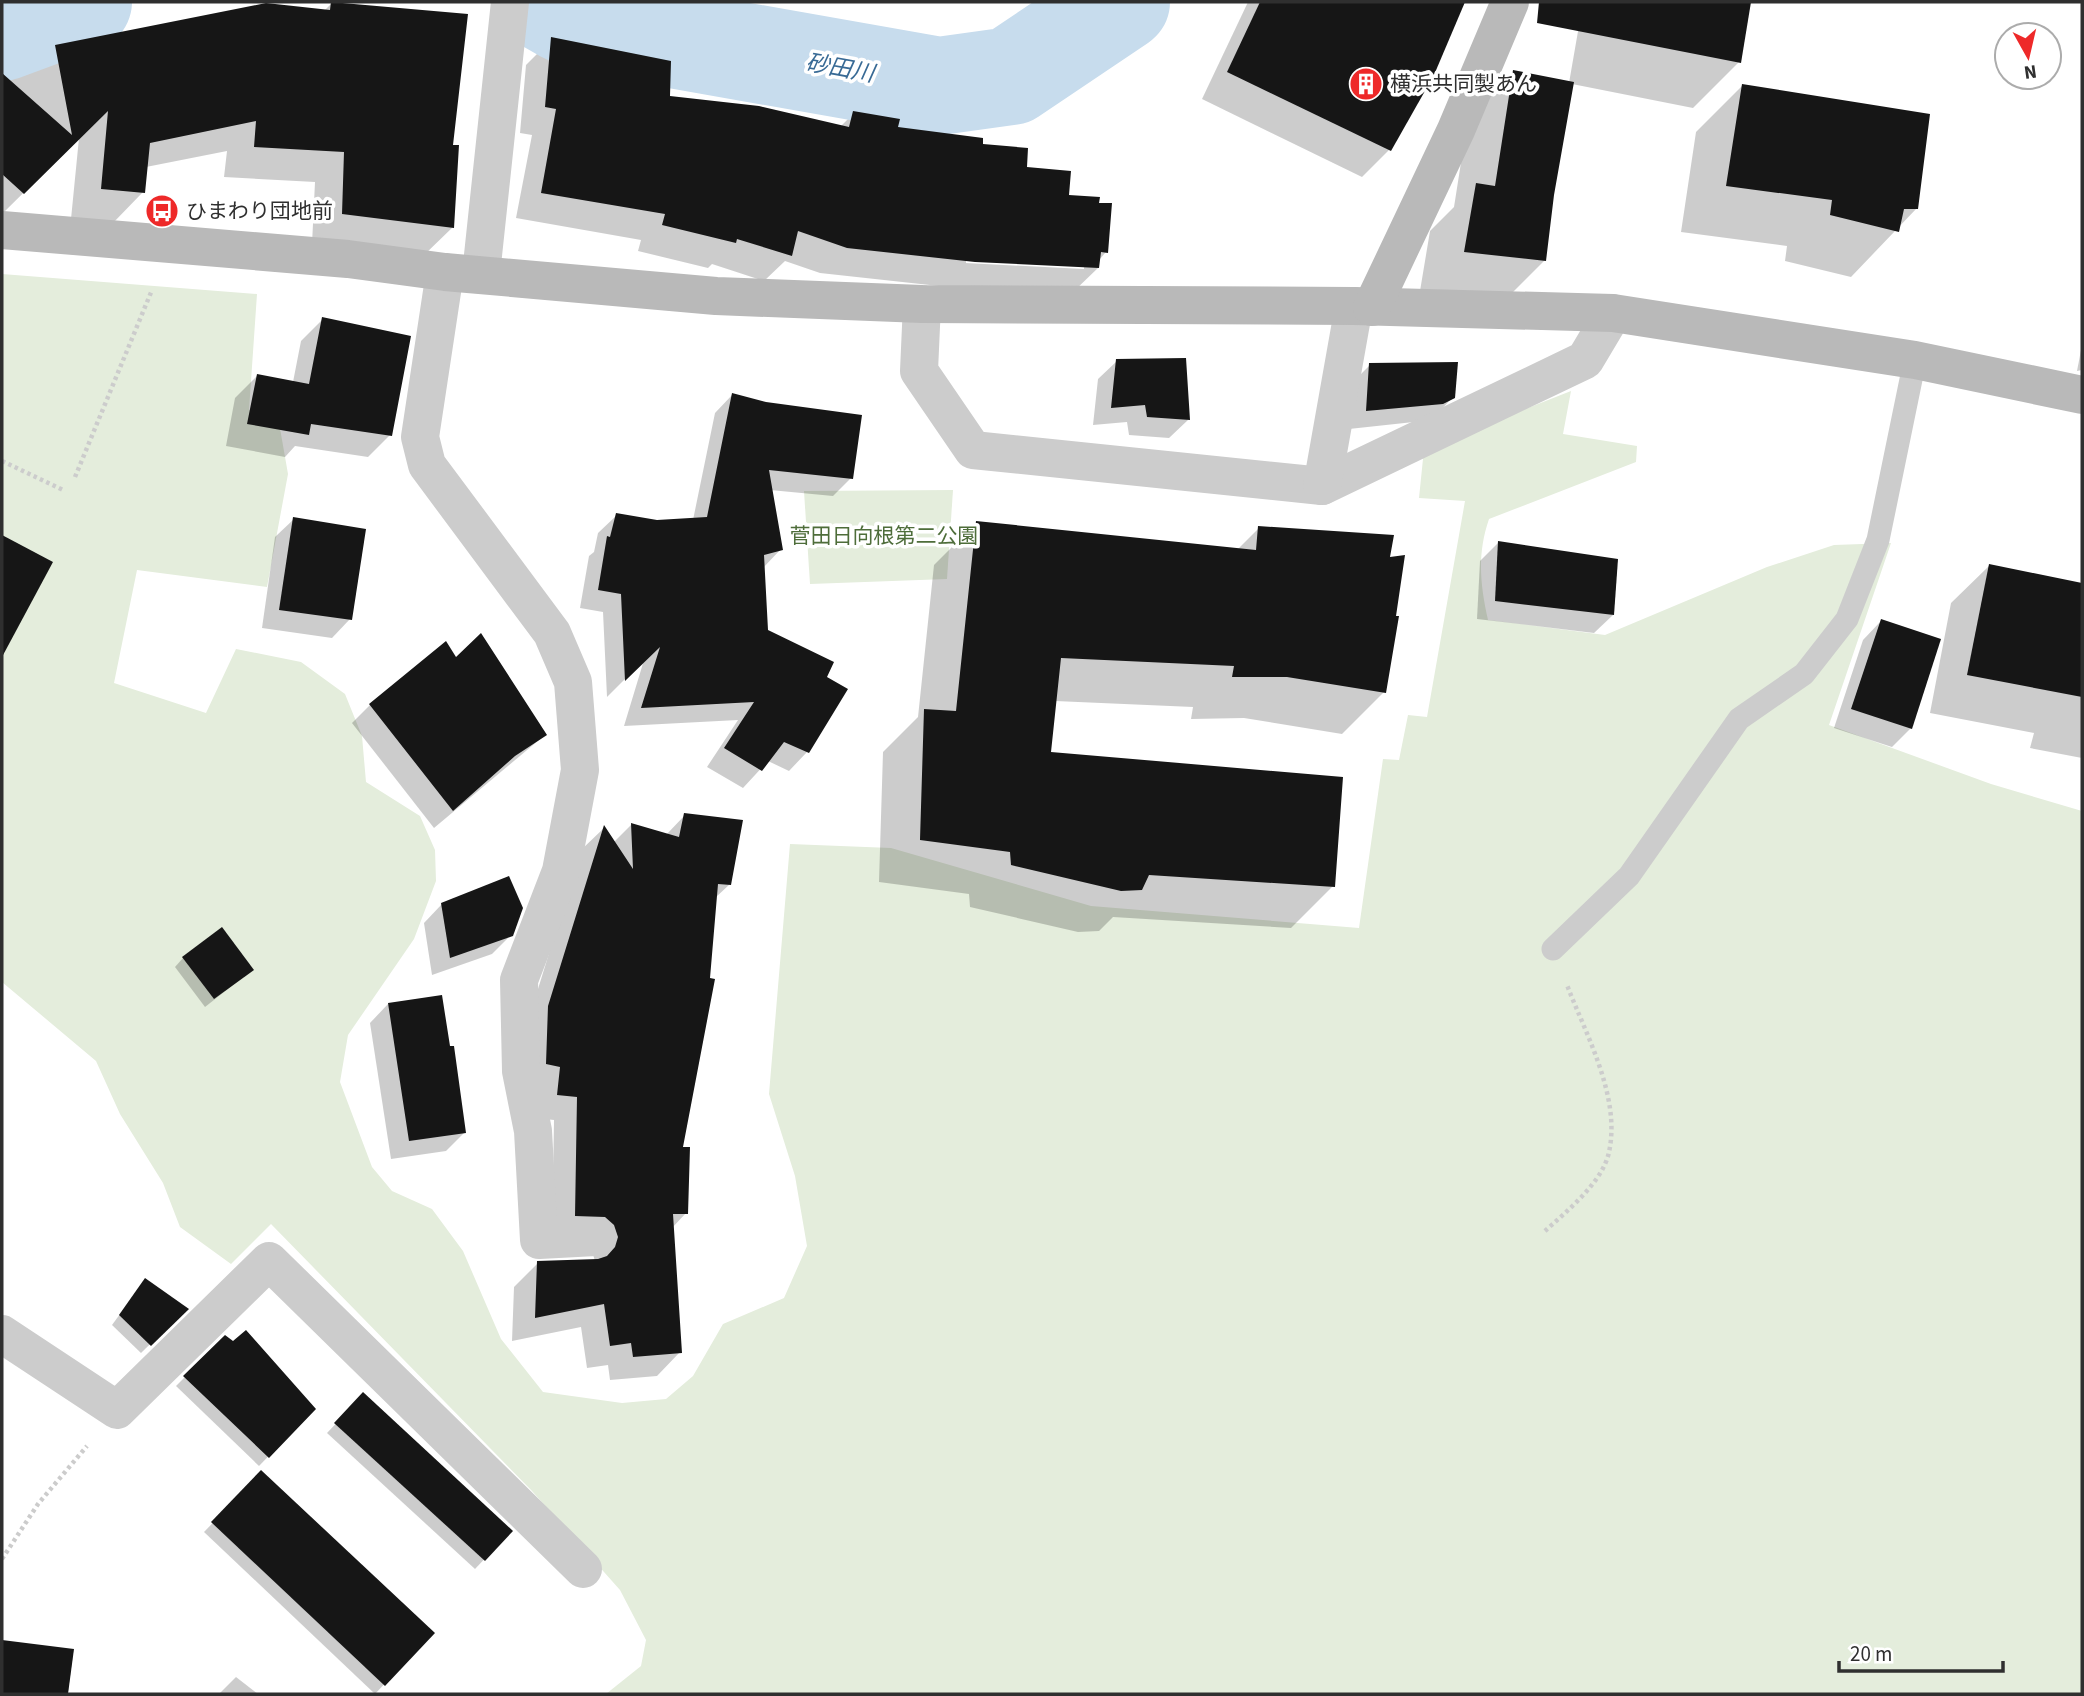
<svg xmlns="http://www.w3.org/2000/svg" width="2084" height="1696" font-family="'Source Sans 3','Noto Sans JP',sans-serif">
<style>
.green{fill:#e4eddc}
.shadow{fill:#0003;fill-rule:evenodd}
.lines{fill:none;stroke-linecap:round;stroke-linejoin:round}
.river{stroke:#c7dced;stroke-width:98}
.building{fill:#161616}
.path{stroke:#ccc;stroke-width:4.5;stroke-dasharray:3.5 3.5;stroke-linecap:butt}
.lane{stroke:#ccc;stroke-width:23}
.street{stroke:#ccc;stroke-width:38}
.secondary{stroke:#b9b9b9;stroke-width:38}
.labels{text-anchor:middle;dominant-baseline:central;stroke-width:7;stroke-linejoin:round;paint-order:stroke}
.poi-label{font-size:21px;fill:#2f2f2f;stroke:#fff;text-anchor:start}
.park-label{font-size:21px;fill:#4e6d3a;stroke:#fff}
.water-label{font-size:23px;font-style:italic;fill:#386a95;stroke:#fff}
</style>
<rect width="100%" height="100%" fill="#fff"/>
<g class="green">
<path d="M 2,274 L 257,294 L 249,410 L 278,417 L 288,474 L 267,587 L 137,570 L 114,683 L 206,713 L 236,649 L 301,662 L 345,694 L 362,736 L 366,782 L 420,816 L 435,850 L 436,881 L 414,939 L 348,1035 L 340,1082 L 372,1167 L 392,1191 L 432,1209 L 463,1251 L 501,1339 L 543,1392 L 622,1403 L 666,1399 L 693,1376 L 723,1324 L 784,1298 L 807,1246 L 795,1176 L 769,1094 L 790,844 L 891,848 L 1091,906 L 1359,928 L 1383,759 L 1399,760 L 1408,715 L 1427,717 L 1465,501 L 1419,498 L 1424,449 L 1571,391 L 1563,434 L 1637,446 L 1636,462 L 1489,519 C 1477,554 1480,584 1488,620 L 1605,635 L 1767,567 L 1834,545 L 1891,543 L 1829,725 L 1991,784 L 2082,811 L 2082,1694 L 606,1694 L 641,1666 L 646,1640 L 620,1590 L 532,1491 L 271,1224 L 231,1264 L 180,1227 L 163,1183 L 120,1114 L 96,1061 L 2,982 Z"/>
<polygon points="953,490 947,579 810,584 804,491"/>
</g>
<g class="shadow">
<polygon points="2,2 64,2 75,43 323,12 331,4 451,146 453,227 422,257 312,244 315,182 224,177 227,151 146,167 143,192 113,223 71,219 79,138 2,214"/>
<polygon points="1248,2 1463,2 1431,75 1389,150 1362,177 1202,99"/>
<polygon points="1593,2 1750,2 1739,62 1693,108 1572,84 1552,195 1545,260 1499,306 1419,297 1430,231 1454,207 1468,118 1514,72 1569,83 1581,14"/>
<path d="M 552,39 L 668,97 L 840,127 L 854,113 L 896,128 L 981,146 L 1025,168 L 1067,196 L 1106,252 L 1099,260 L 1098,268 L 1072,293 L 948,287 L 820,273 L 785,261 L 764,281 L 712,264 L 708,268 L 638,251 L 641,240 L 516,218 L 532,135 L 520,133 L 526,65 ZM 966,259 L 1084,266 L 1084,269 L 966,263 Z"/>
<polygon points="1742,86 1917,208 1851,277 1785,261 1787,246 1681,232 1696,132"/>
<polygon points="323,319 390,435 368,457 295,446 285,457 226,446 235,398 258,375 293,382 301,341"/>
<polygon points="2082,345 2082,370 2077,371"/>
<polygon points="1117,361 1188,420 1169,438 1129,435 1127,422 1093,425 1098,379"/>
<polygon points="1370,365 1453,397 1435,416 1423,421 1349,429 1352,383"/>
<polygon points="733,394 851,478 833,496 770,490 781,549 763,568 766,631 825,678 846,689 807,752 789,771 768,761 743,788 707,767 738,720 624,726 644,660 607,697 603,612 580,608 589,556 594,552 598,533 617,515 657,522 693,520 715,413"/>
<polygon points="294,519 350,619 332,638 262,628 275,537"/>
<polygon points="977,522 1237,550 1259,528 1388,559 1384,692 1342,734 1244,718 1191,719 1193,707 1055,701 1050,754 1333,886 1291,928 1113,917 1099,931 1078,932 970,907 969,894 879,882 883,752 918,717 934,565"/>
<polygon points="1498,543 1613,615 1594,633 1477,619 1480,561"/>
<polygon points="1989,566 2082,585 2082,758 2030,748 2034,733 1930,713 1951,603"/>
<polygon points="1881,621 1911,728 1892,747 1834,728 1863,640"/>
<polygon points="456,660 545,735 434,828 352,723 370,705"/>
<polygon points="685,815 730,884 715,898 681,1148 686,1213 672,1228 680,1352 657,1376 610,1380 608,1365 587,1368 581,1327 512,1341 514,1287 538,1263 595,1261 591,1248 552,1239 554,1120 535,1118 525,1031 581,850 604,828 614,842 631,825 666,835"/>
<polygon points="442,904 511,935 492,954 432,975 424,923"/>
<polygon points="183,958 252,970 205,1007 175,967"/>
<polygon points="388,1004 464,1133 446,1151 391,1159 370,1023"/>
<polygon points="145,1280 186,1309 141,1353 112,1325"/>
<polygon points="225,1337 314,1409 259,1466 176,1386"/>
<polygon points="363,1395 511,1531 475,1569 327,1433"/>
<polygon points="261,1473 432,1633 375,1694 204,1532"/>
<polygon points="2,1642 72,1650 66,1694 2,1694"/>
<polygon points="236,1677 258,1694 219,1694"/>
</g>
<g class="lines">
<g class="river">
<polyline points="544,2 565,14 678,40 939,86 1011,76 1121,2"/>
<polyline points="2,32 83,2"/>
</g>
</g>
<g class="building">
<polygon points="331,2 468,14 453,145 459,145 454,228 342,214 344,152 254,147 256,121 150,143 145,193 101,189 108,111 24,194 2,174 2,73 72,135 55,45 266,3 330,10"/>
<polygon points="1260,2 1465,2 1434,75 1391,151 1227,72"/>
<polygon points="1539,2 1751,2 1741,63 1537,23"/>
<polygon points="551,37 671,61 670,96 759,106 849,127 853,111 900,119 898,127 983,138 983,144 1028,148 1027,167 1071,171 1069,195 1100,197 1099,203 1112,203 1108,253 1101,252 1099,268 975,262 847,248 798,231 792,256 737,239 736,243 662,225 665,214 541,193 556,109 545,107"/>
<polygon points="1513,70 1574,82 1554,195 1546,261 1464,252 1476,183 1495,186"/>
<polygon points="1742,84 1930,114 1918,209 1904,209 1899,232 1830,215 1832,200 1726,186"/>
<polygon points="322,317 411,336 392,436 311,424 309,435 247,424 257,374 309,384"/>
<polygon points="1186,358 1190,420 1147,417 1145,405 1111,408 1116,359"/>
<polygon points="1458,362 1455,398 1443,404 1366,411 1369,363"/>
<polygon points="732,393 766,402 862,415 853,479 769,470 783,550 764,555 768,630 834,662 827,677 848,689 809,753 784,742 762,771 724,748 754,702 641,708 660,647 625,681 621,594 598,590 607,536 610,537 616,513 657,520 707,517"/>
<polygon points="293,517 366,529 352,620 279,610"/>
<polygon points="976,521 1256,550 1258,526 1394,535 1390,557 1405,555 1396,616 1399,616 1386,693 1287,677 1232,677 1234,666 1061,658 1051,752 1343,777 1335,887 1149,875 1142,890 1121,891 1011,865 1010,852 920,840 924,709 956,711"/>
<polygon points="2,535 53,562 2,657"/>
<polygon points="1498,541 1618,559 1614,615 1495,601"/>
<polygon points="1989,564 2082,583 2082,697 1967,675"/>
<polygon points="1881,619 1941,639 1912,729 1851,709"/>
<polygon points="481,633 547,735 515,756 453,811 369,704 446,641 456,657"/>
<polygon points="684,813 743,820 731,885 718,884 710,978 715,979 683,1147 690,1147 688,1214 673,1214 682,1353 633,1357 631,1343 610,1346 604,1304 535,1318 537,1261 598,1259 607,1256 615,1247 618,1237 614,1225 605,1217 575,1216 577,1097 557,1095 560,1067 546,1064 548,1006 604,825 633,869 631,823 679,837"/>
<polygon points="509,876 523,908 513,936 450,958 441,903"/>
<polygon points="222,927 254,970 214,999 182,957"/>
<polygon points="442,995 450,1046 454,1046 466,1133 409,1141 388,1003"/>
<polygon points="145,1278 189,1309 151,1346 119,1315"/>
<polygon points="246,1330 316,1409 269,1458 183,1376 225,1335 233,1341"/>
<polygon points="363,1392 513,1531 485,1561 334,1423"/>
<polygon points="261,1470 435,1633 385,1686 211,1522"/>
<polygon points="2,1640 74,1649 68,1694 2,1694"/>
</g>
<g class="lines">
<g class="path">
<polyline points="2,461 65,491"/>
<polyline points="75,477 152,290"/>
<path d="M 1545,1231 C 1567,1211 1603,1182 1609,1152 C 1621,1097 1586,1035 1567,985"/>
<polyline points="2,1559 38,1504 87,1446"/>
</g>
<polyline class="lane" points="1553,949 1629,876 1739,719 1804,674 1847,619 1878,540 1915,360"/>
<g class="street">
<polyline points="445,272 420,437 427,465 552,633 573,682 580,770 561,871 519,980 521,1071 533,1131 539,1240 596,1237"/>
<polyline points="481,274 510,2"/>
<polyline points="922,304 919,371 973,450 1322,486 1585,360 1613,313"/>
<polyline points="1322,486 1354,306"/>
<polyline points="2,1334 117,1410 269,1261 583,1569"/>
</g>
<g class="secondary">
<polyline points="2,230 348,259 445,272 716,296 922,304 1354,306 1613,313 1915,360 2082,395"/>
<polyline points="1372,307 1456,130 1510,2"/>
</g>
</g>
<defs>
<symbol id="building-disc" viewBox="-11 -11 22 22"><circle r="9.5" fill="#ee2929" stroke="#fff"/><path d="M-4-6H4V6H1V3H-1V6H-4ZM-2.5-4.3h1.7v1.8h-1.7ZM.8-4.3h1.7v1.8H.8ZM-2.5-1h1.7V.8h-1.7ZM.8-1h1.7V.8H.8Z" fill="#fff"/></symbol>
<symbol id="bus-disc" viewBox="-11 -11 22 22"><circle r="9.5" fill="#ee2929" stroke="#fff"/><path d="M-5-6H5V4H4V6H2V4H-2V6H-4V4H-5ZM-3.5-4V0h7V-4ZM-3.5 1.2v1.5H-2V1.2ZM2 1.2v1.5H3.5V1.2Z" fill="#fff"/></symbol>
</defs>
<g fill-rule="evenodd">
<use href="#building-disc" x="1347" y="65" width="38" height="38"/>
<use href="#bus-disc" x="143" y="192" width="38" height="38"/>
</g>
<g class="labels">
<g class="poi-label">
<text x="1390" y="84">横浜共同製あん</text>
<text x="186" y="211">ひまわり団地前</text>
</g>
<g class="park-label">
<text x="884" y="536">菅田日向根第二公園</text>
</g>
<g class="water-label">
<text transform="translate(840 68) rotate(10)">砂田川</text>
</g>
</g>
<rect width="2084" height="1696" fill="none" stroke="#2f2f2f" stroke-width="7"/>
<g transform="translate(2028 56) rotate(172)"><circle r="33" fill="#ffffff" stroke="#acacac" stroke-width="2"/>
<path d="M0-5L12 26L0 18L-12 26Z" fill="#ee2929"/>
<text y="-10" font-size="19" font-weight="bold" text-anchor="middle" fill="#2f2f2f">N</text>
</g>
<path d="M1839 1661v10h164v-10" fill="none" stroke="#2f2f2f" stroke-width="3.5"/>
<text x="1850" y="1661" font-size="21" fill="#2f2f2f" stroke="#ffffff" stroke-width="5" paint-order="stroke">20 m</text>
</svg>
